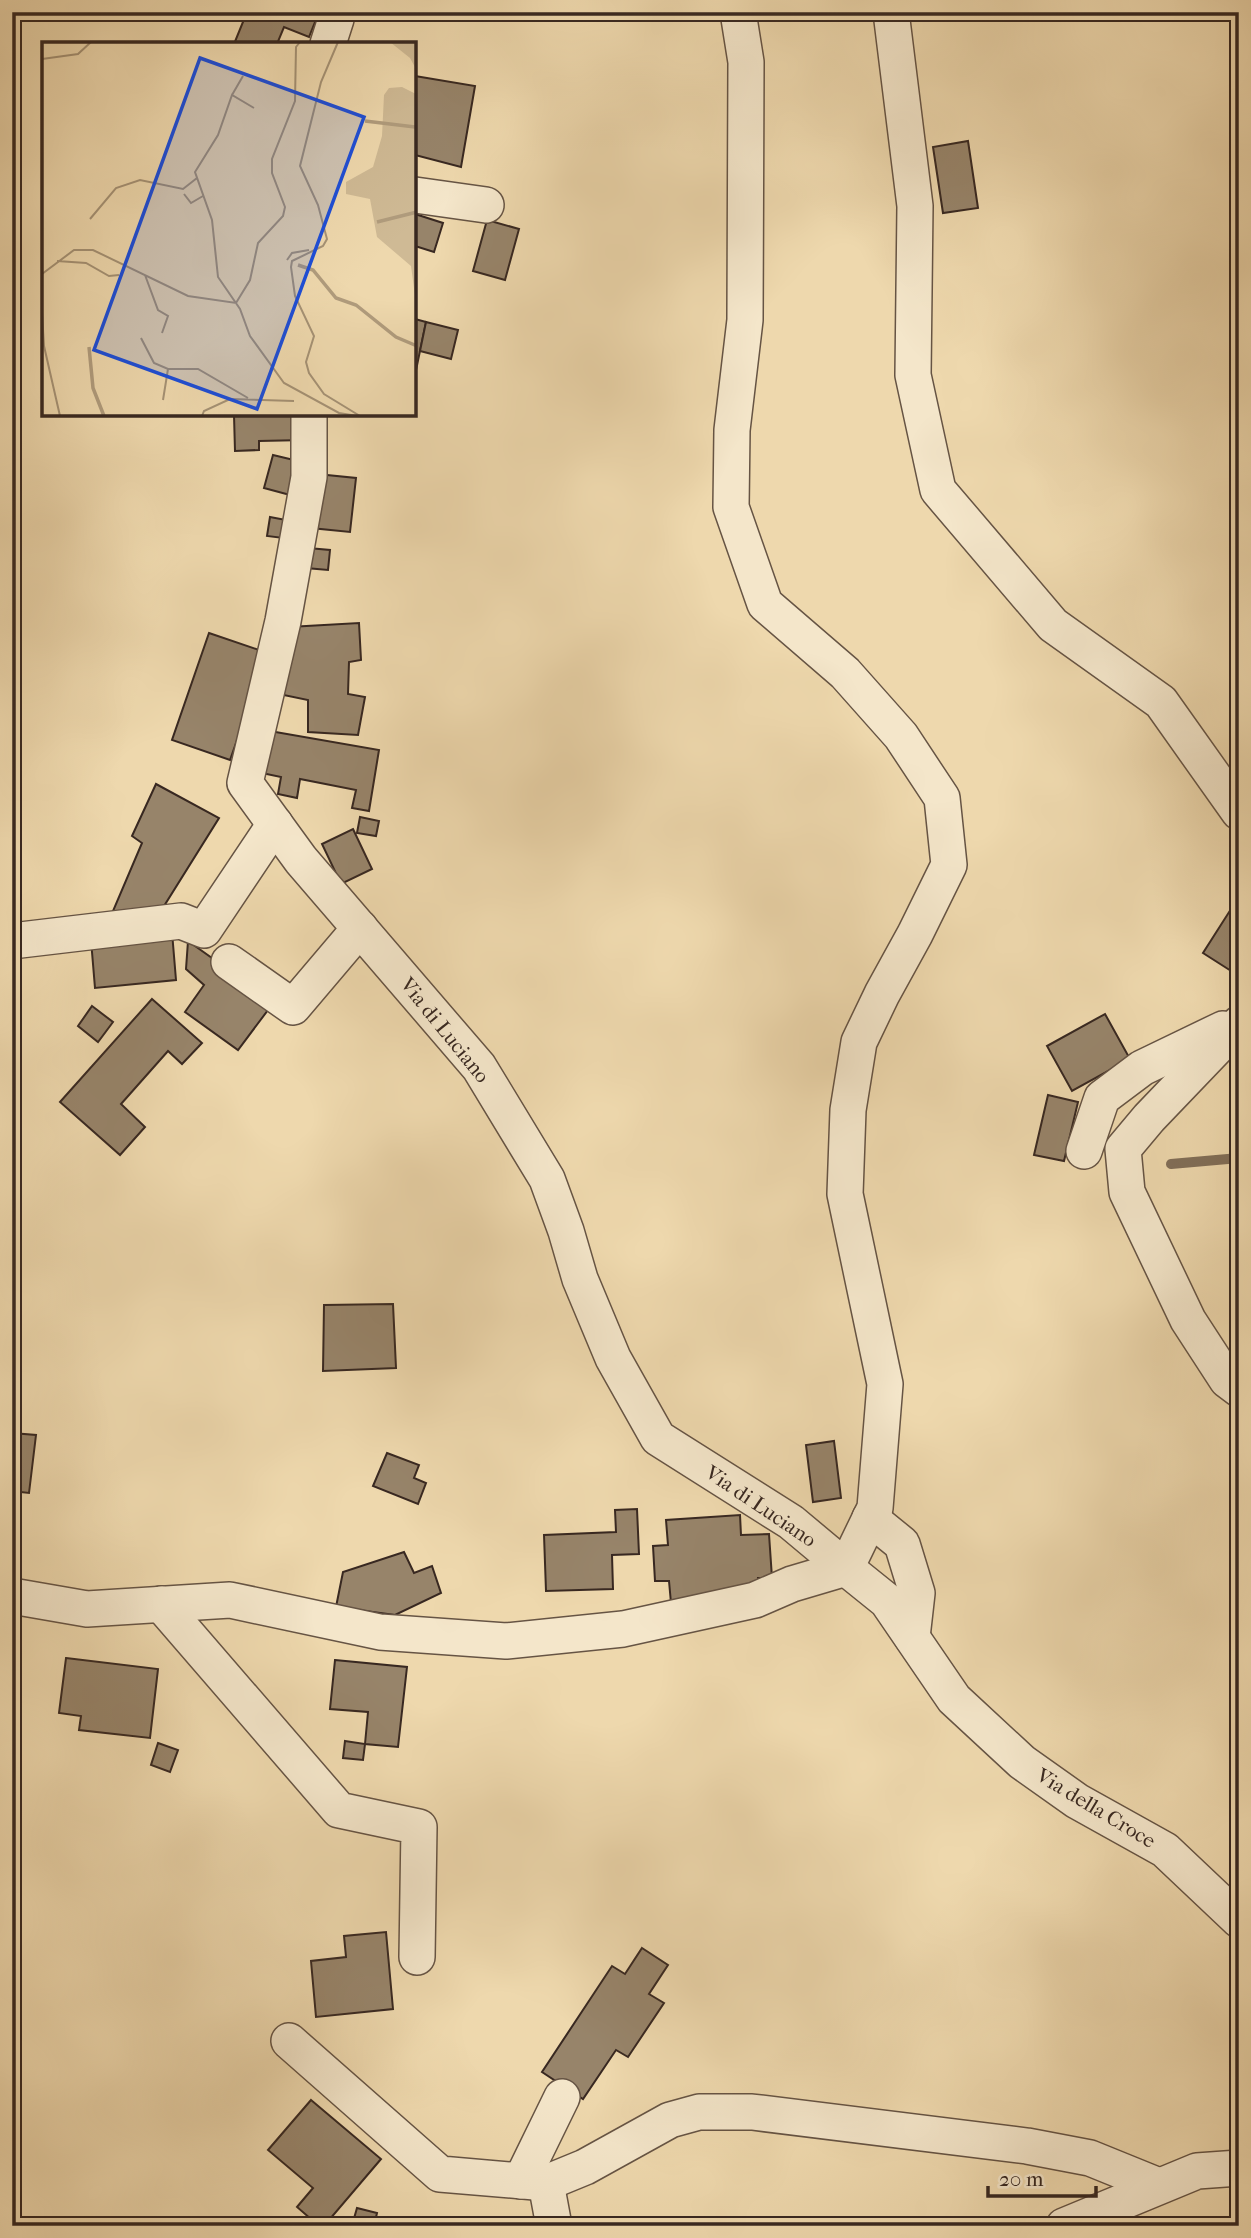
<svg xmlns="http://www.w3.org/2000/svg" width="1251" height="2238" font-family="'IM FELL French Canon',serif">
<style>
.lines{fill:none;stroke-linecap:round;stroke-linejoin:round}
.stream{stroke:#806e58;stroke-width:10}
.building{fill:#97846a;stroke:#382821;stroke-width:2}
.minor-casing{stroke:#665444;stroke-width:38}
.minor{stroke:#f4e6ca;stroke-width:35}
.labels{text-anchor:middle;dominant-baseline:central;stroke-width:6;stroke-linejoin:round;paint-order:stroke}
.street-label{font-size:21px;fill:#382821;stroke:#f4e6ca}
.inset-river{fill:none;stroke:#b09c7d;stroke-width:3.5}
.inset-road{fill:none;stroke:#a59275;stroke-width:2}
.view{fill:#1d4ed8;fill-opacity:0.15;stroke:#1d4ed8;stroke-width:3.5}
.inset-edge{fill:none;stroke:#382821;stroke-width:3.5}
</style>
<rect width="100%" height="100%" fill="#eed8ad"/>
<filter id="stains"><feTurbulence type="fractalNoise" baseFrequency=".00286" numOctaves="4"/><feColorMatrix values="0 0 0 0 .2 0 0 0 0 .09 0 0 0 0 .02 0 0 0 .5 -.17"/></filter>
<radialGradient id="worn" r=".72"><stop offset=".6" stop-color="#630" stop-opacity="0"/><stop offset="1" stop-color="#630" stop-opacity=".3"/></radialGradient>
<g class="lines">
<polyline class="stream" points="1171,1164 1239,1158"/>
</g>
<g class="building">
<polygon points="247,12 319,12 309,37 284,27 277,44 234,44"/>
<polygon points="348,12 401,12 401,20 348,17"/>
<polygon points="415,76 475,86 461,167 415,155"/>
<polygon points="968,141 978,208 943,213 933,147"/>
<polygon points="415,214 443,223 434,252 415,246"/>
<polygon points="487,220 519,229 505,280 473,271"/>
<polygon points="415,319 426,322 415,375"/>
<polygon points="426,322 458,330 451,359 420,351"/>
<polygon points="234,415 305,415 305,440 259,441 259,450 235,451"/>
<polygon points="273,455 298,461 290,495 264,488"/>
<polygon points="317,474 356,478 350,532 311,528"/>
<polygon points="270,517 286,520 283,538 267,536"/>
<polygon points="308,548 330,550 328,570 306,568"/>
<polygon points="359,623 361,660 349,662 348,694 365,697 358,735 308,732 308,700 274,693 289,627"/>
<polygon points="209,633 268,653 230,760 172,740"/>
<polygon points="264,730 379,750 369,811 352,808 356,790 300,779 297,798 278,794 281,777 257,772"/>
<polygon points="156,784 219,818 164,906 110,918 142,843 132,836"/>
<polygon points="360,817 379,821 376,836 357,833"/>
<polygon points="353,829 372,869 341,884 322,844"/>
<polygon points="1231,909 1239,914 1239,976 1203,953"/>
<polygon points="172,932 176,980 95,988 91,940"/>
<polygon points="188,941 274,1002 238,1050 185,1012 204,985 186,969"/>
<polygon points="152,999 202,1043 182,1064 168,1051 121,1104 145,1127 120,1155 60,1102"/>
<polygon points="92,1006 113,1022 98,1042 78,1026"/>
<polygon points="1105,1014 1130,1059 1072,1091 1047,1046"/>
<polygon points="1048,1095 1078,1102 1064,1161 1034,1155"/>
<polygon points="393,1304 396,1368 323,1371 324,1305"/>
<polygon points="12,1433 36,1435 29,1493 12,1491"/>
<polygon points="834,1441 841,1498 813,1502 806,1445"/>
<polygon points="387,1453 419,1465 414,1478 426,1483 418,1504 373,1486"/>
<polygon points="637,1509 639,1554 612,1555 613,1589 546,1591 544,1535 616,1532 615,1510"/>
<polygon points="740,1515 741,1535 769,1534 772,1578 758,1578 759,1597 671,1603 669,1581 655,1581 653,1546 668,1545 666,1520"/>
<polygon points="404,1552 414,1573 432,1566 441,1593 395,1615 336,1607 343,1572"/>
<polygon points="66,1658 158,1669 150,1738 79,1730 81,1716 59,1713"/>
<polygon points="335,1660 407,1667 398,1747 365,1744 368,1712 330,1709"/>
<polygon points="345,1741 365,1744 363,1760 343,1758"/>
<polygon points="158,1743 178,1750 170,1772 151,1765"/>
<polygon points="386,1932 393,2009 316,2017 311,1961 346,1957 344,1936"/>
<polygon points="642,1948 668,1965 649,1994 664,2003 628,2057 616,2050 583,2099 542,2072 612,1966 625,1974"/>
<polygon points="311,2100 381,2159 324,2226 319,2226 297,2207 313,2188 268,2150"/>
<polygon points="357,2208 377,2213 374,2226 353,2222"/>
</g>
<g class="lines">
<defs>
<g id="minor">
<polyline points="891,12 915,206 913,375 938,490 1053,625 1161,702 1239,812"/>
<polyline points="328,44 336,19"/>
<polyline points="415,195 486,205"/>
<polyline points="309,415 309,477 283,621 245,783 301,860 479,1067 547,1179 566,1231 580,1279 613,1358 658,1438 791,1522 846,1568 887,1601 954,1699 1022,1762 1077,1801 1165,1850 1239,1920"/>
<polyline points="12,941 181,921 204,930 275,824"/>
<polyline points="229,962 293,1007 360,928"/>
<polyline points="1239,1024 1149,1118 1123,1149 1127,1192 1188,1320 1227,1380 1239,1389"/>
<polyline points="1084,1151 1102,1098 1142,1068 1223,1029"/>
<polyline points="870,1518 902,1544 917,1593 912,1637"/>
<polyline points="12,1596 87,1609 230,1600 380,1632 506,1641 623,1629 755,1600 792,1584 846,1568 875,1508 885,1384 845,1194 848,1110 859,1042 882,994 915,934 949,865 942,798 901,736 845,673 765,604 731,507 732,430 745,320 746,62 738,12"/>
<polyline points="161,1604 339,1810 419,1827 417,1957"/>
<polyline points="289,2041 440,2174 546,2183 585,2167 670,2120 699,2112 752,2112 1027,2146 1090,2158 1159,2186"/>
<polyline points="521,2181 562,2097"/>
<polyline points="546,2183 554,2226"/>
<polyline points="1064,2226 1197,2171 1239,2168"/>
</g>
</defs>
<use href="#minor" class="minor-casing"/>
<use href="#minor" class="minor"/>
</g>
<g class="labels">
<g class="street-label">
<text transform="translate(445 1030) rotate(51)">Via di Luciano</text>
<text transform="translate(761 1506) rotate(34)">Via di Luciano</text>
<text transform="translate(1096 1808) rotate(31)">Via della Croce</text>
</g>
</g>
<g transform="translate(42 42)">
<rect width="374" height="374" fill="#eed8ad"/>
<path d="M 348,0 L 374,0 L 374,27 L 368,16 ZM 360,45 L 374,52 L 374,261 L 369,224 L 335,195 L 328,157 L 304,152 L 304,140 L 331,125 L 340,94 L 342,53 L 347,46 Z" fill="#cfba95"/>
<path class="inset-river" d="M 323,79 L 373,85M 335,180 L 375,170M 256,223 L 271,228 L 294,256 L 314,263 L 354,295 L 375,304M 47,305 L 51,346 L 62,374"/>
<path class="inset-road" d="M 296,0 L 279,40 L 258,124 L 276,163 L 285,197 L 281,204 L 250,219 L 249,225 L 253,254 L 272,294 L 264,320 L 267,331 L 282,352 L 318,374M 0,17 L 36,12 L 49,0M 190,53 L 201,34M 212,66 L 190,53 L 176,93 L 153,130 L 170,178 L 176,235 L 198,267 L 208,294 L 242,341 L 297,371 L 315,374M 142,152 L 149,161 L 161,154M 48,177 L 74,146 L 98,138 L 141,147 L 155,136M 245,218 L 250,211 L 267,208M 15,219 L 44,221 L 67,234 L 77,233M 0,232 L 32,208 L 51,208 L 146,254 L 194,261 L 208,238 L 216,201 L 241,174 L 243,165 L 230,131 L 230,117 L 253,59 L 254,5 L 258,0M 103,233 L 116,268 L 126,274 L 120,291M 0,271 L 2,304 L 18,374M 99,296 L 112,321 L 126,327 L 156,327 L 206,356M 121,358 L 126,327M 160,374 L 162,369 L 188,357 L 252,359"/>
<path class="view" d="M 158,16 L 322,75 L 215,367 L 52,308 Z"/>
<rect width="374" height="374" class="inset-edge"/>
</g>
<rect width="1251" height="2238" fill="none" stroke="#eed8ad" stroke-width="42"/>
<rect x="14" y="14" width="1223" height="2210" fill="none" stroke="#382821" stroke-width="3.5"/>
<rect x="21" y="21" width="1209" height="2196" fill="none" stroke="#382821" stroke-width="2"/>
<path d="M988 2186v10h108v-10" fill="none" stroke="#382821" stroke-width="3.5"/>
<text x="999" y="2186" font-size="21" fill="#382821" stroke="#f4e6ca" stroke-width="5" paint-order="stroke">20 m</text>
<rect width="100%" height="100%" filter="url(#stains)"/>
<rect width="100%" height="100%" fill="url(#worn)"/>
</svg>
